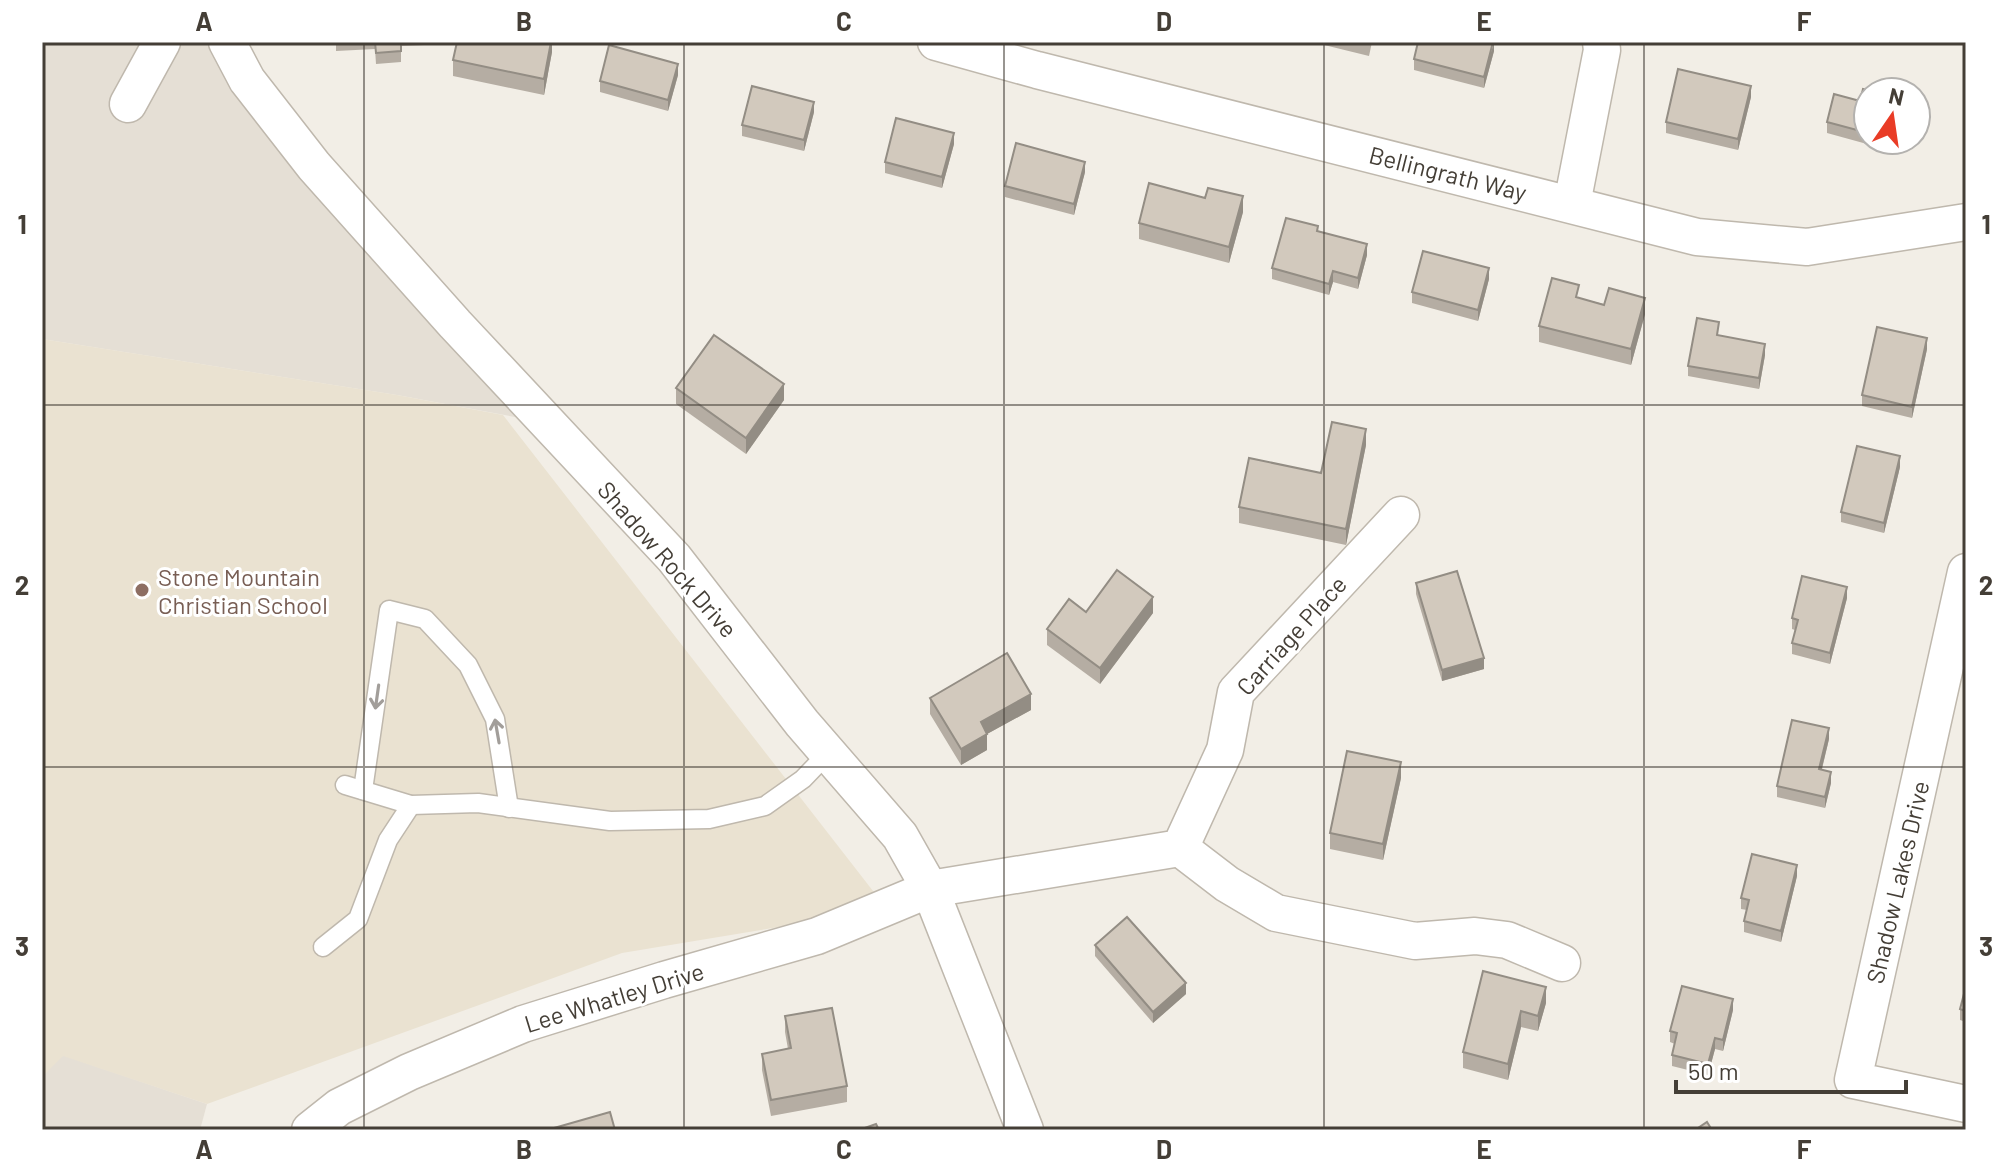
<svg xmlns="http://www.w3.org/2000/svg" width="2008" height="1172" font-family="Barlow,sans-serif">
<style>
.residential{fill:#e5dfd5}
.education{fill:#eae2d1}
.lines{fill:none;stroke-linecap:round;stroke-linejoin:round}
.lane-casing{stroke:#bfb8ad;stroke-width:21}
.street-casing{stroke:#bfb8ad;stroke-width:39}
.lane{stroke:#fff;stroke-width:18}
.street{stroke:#fff;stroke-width:36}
.wall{fill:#b5ada3}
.shaded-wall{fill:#938d84}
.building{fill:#d2c9bd;stroke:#938d84;stroke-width:2}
.oneway{stroke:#a29e9a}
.grid{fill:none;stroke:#443e36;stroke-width:2;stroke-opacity:0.55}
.education-dot{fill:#8d6e63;stroke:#fff;stroke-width:3}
.labels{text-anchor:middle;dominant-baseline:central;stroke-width:6;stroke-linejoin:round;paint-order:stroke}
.street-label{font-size:24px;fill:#443e36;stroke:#fff}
.education-label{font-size:24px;fill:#785e54;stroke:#fff;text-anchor:start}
.neatline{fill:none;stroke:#443e36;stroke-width:3}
.grid-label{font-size:26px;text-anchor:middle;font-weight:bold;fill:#443e36}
</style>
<rect width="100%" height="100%" fill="#f2eee6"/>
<g class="residential">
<polygon points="42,42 219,42 547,423 397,395 42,339"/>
<polygon points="62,1055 207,1104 200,1130 42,1130 42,1077"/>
</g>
<polygon class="education" points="42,339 397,395 503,415 887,909 622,953 207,1104 63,1056 42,1077"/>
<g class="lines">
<defs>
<g id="lane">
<polyline points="345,785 411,805 478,803 610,821 709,819 765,806 803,779 828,753"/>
<polyline points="363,790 389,610 425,619 468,665 495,719 509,808"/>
<polyline points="323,947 358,919 388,840 411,805"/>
</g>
<g id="street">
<polyline points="227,42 247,80 314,166 455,324 674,558 802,723 900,836 930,889 1025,1130"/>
<polyline points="936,42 1037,70 1697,237 1807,247 1966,222"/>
<polyline points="128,104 162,42"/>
<polyline points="1572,204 1602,50 1601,42"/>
<polyline points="1966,572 1853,1080 1966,1104"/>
<polyline points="1180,848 1227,884 1276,913 1415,941 1475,936 1507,940 1562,963"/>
<polyline points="310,1130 339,1107 409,1072 523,1024 664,980 817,936 930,889 1180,848 1225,750 1236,692 1401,515"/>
</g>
</defs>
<use href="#lane" class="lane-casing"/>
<use href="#street" class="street-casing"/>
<use href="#lane" class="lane"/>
<use href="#street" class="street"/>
</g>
<g class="wall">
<polygon points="336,42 424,42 424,45 401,46 401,62 376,64 375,49 336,51"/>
<polygon points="552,42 552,52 544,95 453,76 453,60"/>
<polygon points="1312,42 1372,42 1369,56"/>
<polygon points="1494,51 1484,88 1414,70 1414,59"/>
<polygon points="678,75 668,111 600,92 600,81"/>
<polygon points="1868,92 1868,140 1899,140 1896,152 1827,133 1827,122 1860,101"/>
<polygon points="1751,97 1738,150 1666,133 1666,122"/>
<polygon points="814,112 804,151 742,136 742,125"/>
<polygon points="954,144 942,188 885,173 885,162"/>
<polygon points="1085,172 1074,215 1005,197 1005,186"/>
<polygon points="1243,212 1229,263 1139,239 1139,223"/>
<polygon points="1318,232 1367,255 1358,289 1333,282 1329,295 1272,279 1272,268"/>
<polygon points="1489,279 1478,321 1412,303 1412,292"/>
<polygon points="1579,298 1645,314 1631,365 1539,342 1539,326"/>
<polygon points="1719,335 1765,355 1759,389 1688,376 1688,366"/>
<polygon points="1927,349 1912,418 1862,406 1862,395"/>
<polygon points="676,388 784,400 746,454 676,404"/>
<polygon points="1366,445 1346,545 1239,523 1239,507 1321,473"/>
<polygon points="1900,467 1884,533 1841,522 1841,512"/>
<polygon points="1416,583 1484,669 1442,681 1416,594"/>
<polygon points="1847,598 1830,664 1792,654 1792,643 1795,630 1792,629 1792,618"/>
<polygon points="1086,612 1153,613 1100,684 1047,645 1047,629"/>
<polygon points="930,698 1031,710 987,734 987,750 961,765 930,714"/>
<polygon points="1829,739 1822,769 1831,783 1825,808 1777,797 1777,786"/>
<polygon points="1401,778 1383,860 1330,849 1330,833"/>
<polygon points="1797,876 1781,942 1744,932 1744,921 1747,910 1741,909 1741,898"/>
<polygon points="1095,945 1186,994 1153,1023 1095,956"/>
<polygon points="1483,971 1546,1003 1538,1031 1521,1027 1508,1080 1463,1068 1463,1052"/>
<polygon points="1966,986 1966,1022 1960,1020 1960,1009"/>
<polygon points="1733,1010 1723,1051 1715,1049 1708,1075 1672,1066 1672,1055 1675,1044 1670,1042 1670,1031"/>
<polygon points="785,1016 847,1086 847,1102 771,1116 762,1070 762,1054 788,1049 785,1032"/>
</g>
<g class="shaded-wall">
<polygon points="551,42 552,42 552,52 544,95 544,79"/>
<polygon points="1494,42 1494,51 1484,88 1484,77"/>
<polygon points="678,64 678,75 668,111 668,100"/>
<polygon points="1751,86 1751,97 1738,150 1738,139"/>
<polygon points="814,102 814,112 804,151 804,140"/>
<polygon points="954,133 954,144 942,188 942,177"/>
<polygon points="1085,162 1085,172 1074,215 1074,204"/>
<polygon points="1243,196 1243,212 1229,263 1229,247"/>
<polygon points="1367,244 1367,255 1358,289 1358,278"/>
<polygon points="1489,268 1489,279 1478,321 1478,310"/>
<polygon points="1333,271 1333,282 1329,295 1329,284"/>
<polygon points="1645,298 1645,314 1631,365 1631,349"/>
<polygon points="1927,338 1927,349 1912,418 1912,407"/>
<polygon points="1765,344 1765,355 1759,389 1759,378"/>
<polygon points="784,384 784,400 746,454 746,438"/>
<polygon points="1366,429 1366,445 1346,545 1346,529"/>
<polygon points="1900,456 1900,467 1884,533 1884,523"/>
<polygon points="1847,587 1847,598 1830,664 1830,653"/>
<polygon points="1153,597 1153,613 1100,684 1100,668"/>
<polygon points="1484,658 1484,669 1442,681 1442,670"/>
<polygon points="1031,694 1031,710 987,734 987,750 961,765 961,749 981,722"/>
<polygon points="1829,728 1829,739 1819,780 1819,769"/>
<polygon points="1401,762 1401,778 1383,860 1383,844"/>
<polygon points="1831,772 1831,783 1825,808 1825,797"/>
<polygon points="1797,865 1797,876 1781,942 1781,931"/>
<polygon points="1186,983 1186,994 1153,1023 1153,1012"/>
<polygon points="1546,987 1546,1003 1538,1031 1538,1016"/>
<polygon points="1733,999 1733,1010 1723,1051 1723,1040"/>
<polygon points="1521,1011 1521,1027 1508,1080 1508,1064"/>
<polygon points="1715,1038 1715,1049 1708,1075 1708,1064"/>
</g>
<g class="building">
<polygon points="375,42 401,42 401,51 376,53"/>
<polygon points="457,42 551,42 544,79 453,60"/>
<polygon points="1418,42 1493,42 1484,77 1414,59"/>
<polygon points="609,45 678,64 668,100 600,81"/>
<polygon points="1678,69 1751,86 1738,139 1666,122"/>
<polygon points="752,86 814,102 804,140 742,125"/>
<polygon points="1863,89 1875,92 1868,92 1868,133 1827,122 1834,94 1860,101"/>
<polygon points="896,118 954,133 942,177 885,162"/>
<polygon points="1016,143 1085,162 1074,204 1005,186"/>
<polygon points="1149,183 1205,198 1208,188 1243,196 1229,247 1139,223"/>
<polygon points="1286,218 1318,226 1317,231 1367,244 1358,278 1333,271 1329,284 1272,268"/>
<polygon points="1423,251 1489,268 1478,310 1412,292"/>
<polygon points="1552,278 1579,285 1576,297 1604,305 1609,288 1645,298 1631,349 1539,326"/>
<polygon points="1697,318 1719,322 1717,335 1765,344 1759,378 1688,366"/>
<polygon points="1877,327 1927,338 1912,407 1862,395"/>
<polygon points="714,335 784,384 746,438 676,388"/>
<polygon points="1332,422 1366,429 1346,529 1239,507 1249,458 1321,473"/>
<polygon points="1857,446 1900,456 1884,523 1841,512"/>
<polygon points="1117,570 1153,597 1100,668 1047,629 1069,599 1086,612"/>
<polygon points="1457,571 1484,658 1442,670 1416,583"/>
<polygon points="1802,576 1847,587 1830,653 1792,643 1798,620 1792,618"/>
<polygon points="1007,653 1031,694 981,722 987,734 961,749 930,698"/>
<polygon points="1792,720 1829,728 1819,769 1831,772 1825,797 1777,786"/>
<polygon points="1347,751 1401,762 1383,844 1330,833"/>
<polygon points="1752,854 1797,865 1781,931 1744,921 1749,900 1741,898"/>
<polygon points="1127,917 1186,983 1153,1012 1095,945"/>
<polygon points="1483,971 1546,987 1538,1016 1521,1011 1508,1064 1463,1052"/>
<polygon points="1682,986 1733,999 1723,1040 1715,1038 1708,1064 1672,1055 1677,1033 1670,1031"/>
<polygon points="1966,986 1966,1011 1960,1009"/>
<polygon points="832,1008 847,1086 771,1100 762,1054 791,1048 785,1016"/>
<polygon points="610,1112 615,1130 547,1130"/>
<polygon points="1707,1122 1712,1130 1695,1130"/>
<polygon points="876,1124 879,1130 859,1130"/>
</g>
<defs><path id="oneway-shaft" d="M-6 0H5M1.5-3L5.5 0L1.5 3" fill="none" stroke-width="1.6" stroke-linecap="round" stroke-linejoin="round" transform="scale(2)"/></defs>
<g class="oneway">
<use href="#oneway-shaft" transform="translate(377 697) rotate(98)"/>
<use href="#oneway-shaft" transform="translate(497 731) rotate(-100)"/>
</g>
<path class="grid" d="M 364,42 L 364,1130M 684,42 L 684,1130M 1004,42 L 1004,1130M 1324,42 L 1324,1130M 1644,42 L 1644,1130M 42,405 L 1966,405M 42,767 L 1966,767"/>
<circle class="education-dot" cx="142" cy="590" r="8"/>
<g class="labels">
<g class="street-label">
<text transform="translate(1448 173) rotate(14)">Bellingrath Way</text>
<text transform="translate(668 559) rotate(49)">Shadow Rock Drive</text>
<text transform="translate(1291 635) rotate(-48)">Carriage Place</text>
<text transform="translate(1897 882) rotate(-77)">Shadow Lakes Drive</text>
<text transform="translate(614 997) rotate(-17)">Lee Whatley Drive</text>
</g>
<g class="education-label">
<text x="158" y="576">Stone Mountain<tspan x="158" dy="28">Christian School</tspan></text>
</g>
</g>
<rect width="2008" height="1172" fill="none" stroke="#ffffff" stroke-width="88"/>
<g transform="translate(1892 116) rotate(13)"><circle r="38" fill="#ffffff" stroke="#b4b2af" stroke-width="2"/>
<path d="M0-6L14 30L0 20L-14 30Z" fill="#e93c26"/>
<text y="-12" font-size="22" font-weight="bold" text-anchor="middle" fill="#443e36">N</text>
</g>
<path d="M1676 1080v12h230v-12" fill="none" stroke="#443e36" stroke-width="4"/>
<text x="1688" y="1080" font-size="24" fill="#443e36" stroke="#ffffff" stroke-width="6" paint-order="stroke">50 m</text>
<rect x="44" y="44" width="1920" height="1084" class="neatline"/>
<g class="grid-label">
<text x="204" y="31">A</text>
<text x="524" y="31">B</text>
<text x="844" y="31">C</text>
<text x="1164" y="31">D</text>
<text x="1484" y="31">E</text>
<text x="1804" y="31">F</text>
<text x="22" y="234">1</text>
<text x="1986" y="234">1</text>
<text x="22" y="595">2</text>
<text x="1986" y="595">2</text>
<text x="22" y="956">3</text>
<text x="1986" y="956">3</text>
<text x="204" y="1159">A</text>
<text x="524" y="1159">B</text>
<text x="844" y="1159">C</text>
<text x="1164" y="1159">D</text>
<text x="1484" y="1159">E</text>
<text x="1804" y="1159">F</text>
</g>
</svg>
